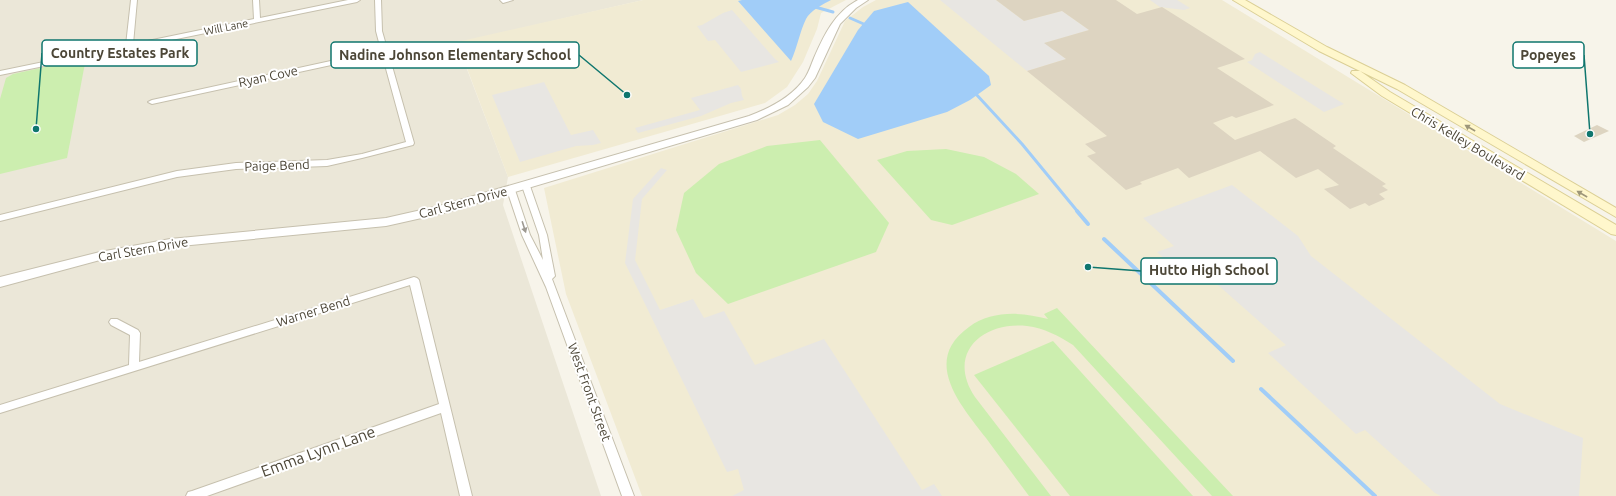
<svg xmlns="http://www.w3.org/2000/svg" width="1616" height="496" font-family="Ubuntu,sans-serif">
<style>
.residential{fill:#ebe7d8}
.education{fill:#f1ebd3}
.green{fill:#cceeaf}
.parking{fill:#e8e6e2}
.water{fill:#a1cdf8}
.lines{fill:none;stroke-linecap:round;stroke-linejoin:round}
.stream-far1{stroke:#a1cdf8;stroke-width:3}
.stream{stroke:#a1cdf8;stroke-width:4}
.building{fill:#ddd4c1}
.minor-casing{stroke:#c6c0ae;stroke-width:2}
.tertiary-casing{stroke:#c6c0ae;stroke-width:2}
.secondary-casing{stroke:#dbcf95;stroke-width:2}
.minor{fill:#fff;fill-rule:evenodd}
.tertiary{fill:#fff;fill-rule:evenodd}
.secondary{fill:#fff7cc;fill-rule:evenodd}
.oneway{fill:#9d967a}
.oneway2{fill:#9d9991}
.labels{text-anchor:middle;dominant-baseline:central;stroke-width:4;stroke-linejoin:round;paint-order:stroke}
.far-street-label{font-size:11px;fill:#4c4637;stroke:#fff}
.street-label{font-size:13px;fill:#4c4637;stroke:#fff}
.near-street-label{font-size:16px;fill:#4c4637;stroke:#fff}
.leader{fill:none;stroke:#0f766e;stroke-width:1.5}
.callout-dot{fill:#0f766e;stroke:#fff;stroke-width:1.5}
.callout{fill:#fff;stroke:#0f766e;stroke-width:1.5}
.callout-label{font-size:14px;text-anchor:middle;font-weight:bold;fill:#4c4637}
</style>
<rect width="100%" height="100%" fill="#f7f4ea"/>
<polygon class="residential" points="0,0 643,0 457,43 508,177 503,205 601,496 0,496"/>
<g class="education">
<polygon points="643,0 846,0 821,13 817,29 803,62 787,87 765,103 508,177 457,42"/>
<polygon points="876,0 1222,0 1616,241 1616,496 642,496 566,294 544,188 778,115 795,105 808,94 817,81 845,21 863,7"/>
</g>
<g class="green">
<polygon points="86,58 67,158 0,174 0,99 6,78 13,74"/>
<polygon points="820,140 889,223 876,252 728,304 696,273 676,230 684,193 719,164 767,146"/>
<polygon points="946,149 984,157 1016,174 1039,194 952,225 931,220 877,160 907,151"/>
<path d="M 1057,308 L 1233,496 L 1212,496 L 1073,345 C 1059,336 1044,328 1027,326 C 982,321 946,354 975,397 L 1051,496 L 1029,496 C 1015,477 1000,457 986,438 C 961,405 921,361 969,327 C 992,310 1022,312 1048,319 L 1044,314 Z"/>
<polygon points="1053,341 1193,496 1070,496 974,375"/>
</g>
<g class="parking">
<polygon points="940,0 996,0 1024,21 1062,11 1089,30 1045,43 1066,59 1027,71"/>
<polygon points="1150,0 1177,0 1190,8 1184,10 1160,7"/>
<polygon points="732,10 775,59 779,62 741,72 715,40 708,41 697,26 702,25 723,13"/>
<polygon points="1260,52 1344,104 1324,112 1247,62 1252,60 1255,54"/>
<polygon points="544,82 571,135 593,130 601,143 593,145 576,146 520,162 492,95"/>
<polygon points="738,85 741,89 742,96 744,100 731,103 701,116 638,133 635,128 700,110 691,98"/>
<polygon points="661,168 667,170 642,199 635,260 660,310 693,299 704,318 724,311 755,365 824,339 922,490 934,484 942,496 732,496 744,490 738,469 727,472 625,263 633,199"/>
<polygon points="1232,185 1298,236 1311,256 1500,404 1583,438 1579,496 1441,496 1435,493 1365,430 1356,434 1268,353 1286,345 1201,270 1184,277 1157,252 1174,246 1143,218"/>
</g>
<g class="water">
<path d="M 742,0 L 831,0 C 823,4 810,11 806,19 C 800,31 797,48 791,61 L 738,1 Z"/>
<polygon points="908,2 989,76 991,85 970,100 947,112 858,139 823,122 814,104 858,30 874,11"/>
</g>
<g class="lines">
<g class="stream-far1">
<polyline points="815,7 833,12"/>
<polyline points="850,18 866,25"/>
<polyline points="975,93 1022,144 1078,212"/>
</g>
<g class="stream">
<polyline points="1077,211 1088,224"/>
<polyline points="1104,239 1233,361"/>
<polyline points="1261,389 1375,496"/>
</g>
</g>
<g class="building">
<polygon points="996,0 1116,0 1137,14 1162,7 1245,59 1217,68 1274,105 1236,118 1232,116 1213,123 1235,140 1295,118 1336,146 1333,148 1386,184 1382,186 1388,190 1379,194 1385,199 1369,206 1365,203 1350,209 1324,189 1339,185 1318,169 1296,178 1260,151 1189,178 1178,168 1140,182 1142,184 1126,190 1087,156 1096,153 1085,144 1107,136 1027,71 1066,59 1044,43 1089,30 1062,11 1024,21"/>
<polygon points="1597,125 1609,131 1584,142 1574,136"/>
</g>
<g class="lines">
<defs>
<g id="minor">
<polygon points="131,0 137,0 133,44 254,19 253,0 259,0 260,18 348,0 360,0 357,2 0,75 0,71 126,45"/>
<polygon points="375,0 381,0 382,31 414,143 413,145 362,158 327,166 236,169 177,177 0,221 0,215 177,171 236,163 327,160 362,154 406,142 382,54 152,104 148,102 152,100 381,50 376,31"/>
<polygon points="500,0 513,0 503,3"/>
<polygon points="526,183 530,186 547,235 555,276 552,279 634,496 622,496 546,287 522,235 507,190 511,187 515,190 530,235 543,260 539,235 522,186"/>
<polygon points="414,277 417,278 419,280 472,496 460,496 441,413 207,496 186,496 188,492 192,491 439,404 410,285 0,413 0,405 129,365 130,335 111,325 109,322 111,319 117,319 138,330 140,333 139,362"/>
</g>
<path id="tertiary" d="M 858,0 L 868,0 L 856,8 L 840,24 L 815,78 L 808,87 L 788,105 L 757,120 L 444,213 L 386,226 L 170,247 L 100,260 L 0,287 L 0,277 L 100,252 L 170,239 L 386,218 L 439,206 L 749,116 C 770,108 792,97 805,78 C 809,72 811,65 814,58 C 824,35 835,12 858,0 Z"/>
<polygon id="secondary" points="1233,0 1245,0 1327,47 1405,85 1616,208 1616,217 1397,89 1360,71 1390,92 1616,225 1616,235 1611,234 1382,96 1351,73 1352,71 1360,71 1319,51"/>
</defs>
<use href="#minor" class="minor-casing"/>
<use href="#tertiary" class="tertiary-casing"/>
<use href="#secondary" class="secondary-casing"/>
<use href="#minor" class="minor"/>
<use href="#tertiary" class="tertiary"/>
<use href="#secondary" class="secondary"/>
</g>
<defs><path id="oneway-solid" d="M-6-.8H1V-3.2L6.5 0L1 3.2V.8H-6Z"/></defs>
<g class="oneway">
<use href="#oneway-solid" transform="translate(1470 128) rotate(-150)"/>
<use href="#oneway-solid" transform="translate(1582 194) rotate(-150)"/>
</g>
<use class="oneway2" href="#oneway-solid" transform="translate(524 227) rotate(72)"/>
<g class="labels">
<g class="far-street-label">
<text transform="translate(226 27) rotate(-11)">Will Lane</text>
</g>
<g class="street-label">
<text transform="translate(268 76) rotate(-12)">Ryan Cove</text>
<text transform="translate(1468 143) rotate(31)">Chris Kelley Boulevard</text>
<text transform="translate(277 165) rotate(-2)">Paige Bend</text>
<text transform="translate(463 202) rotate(-15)">Carl Stern Drive</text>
<text transform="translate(143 249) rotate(-10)">Carl Stern Drive</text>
<text transform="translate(313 311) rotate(-17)">Warner Bend</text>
<text transform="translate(590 392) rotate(70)">West Front Street</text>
</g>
<g class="near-street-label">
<text transform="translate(318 451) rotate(-20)">Emma Lynn Lane</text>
</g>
</g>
<path class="leader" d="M36 129L42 53M627 95L579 55M1590 134L1584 55M1088 267L1141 271"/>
<g class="callout-dot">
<circle cx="36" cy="129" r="4"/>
<circle cx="627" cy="95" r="4"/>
<circle cx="1590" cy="134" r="4"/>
<circle cx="1088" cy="267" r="4"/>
</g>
<g class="callout">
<rect x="42" y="40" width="155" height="26" rx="4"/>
<rect x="331" y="42" width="248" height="26" rx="4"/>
<rect x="1513" y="42" width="71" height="26" rx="4"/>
<rect x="1141" y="258" width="136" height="26" rx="4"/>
</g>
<g class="callout-label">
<text x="120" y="58">Country Estates Park</text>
<text x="455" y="60">Nadine Johnson Elementary School</text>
<text x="1548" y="60">Popeyes</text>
<text x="1209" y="275">Hutto High School</text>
</g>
</svg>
